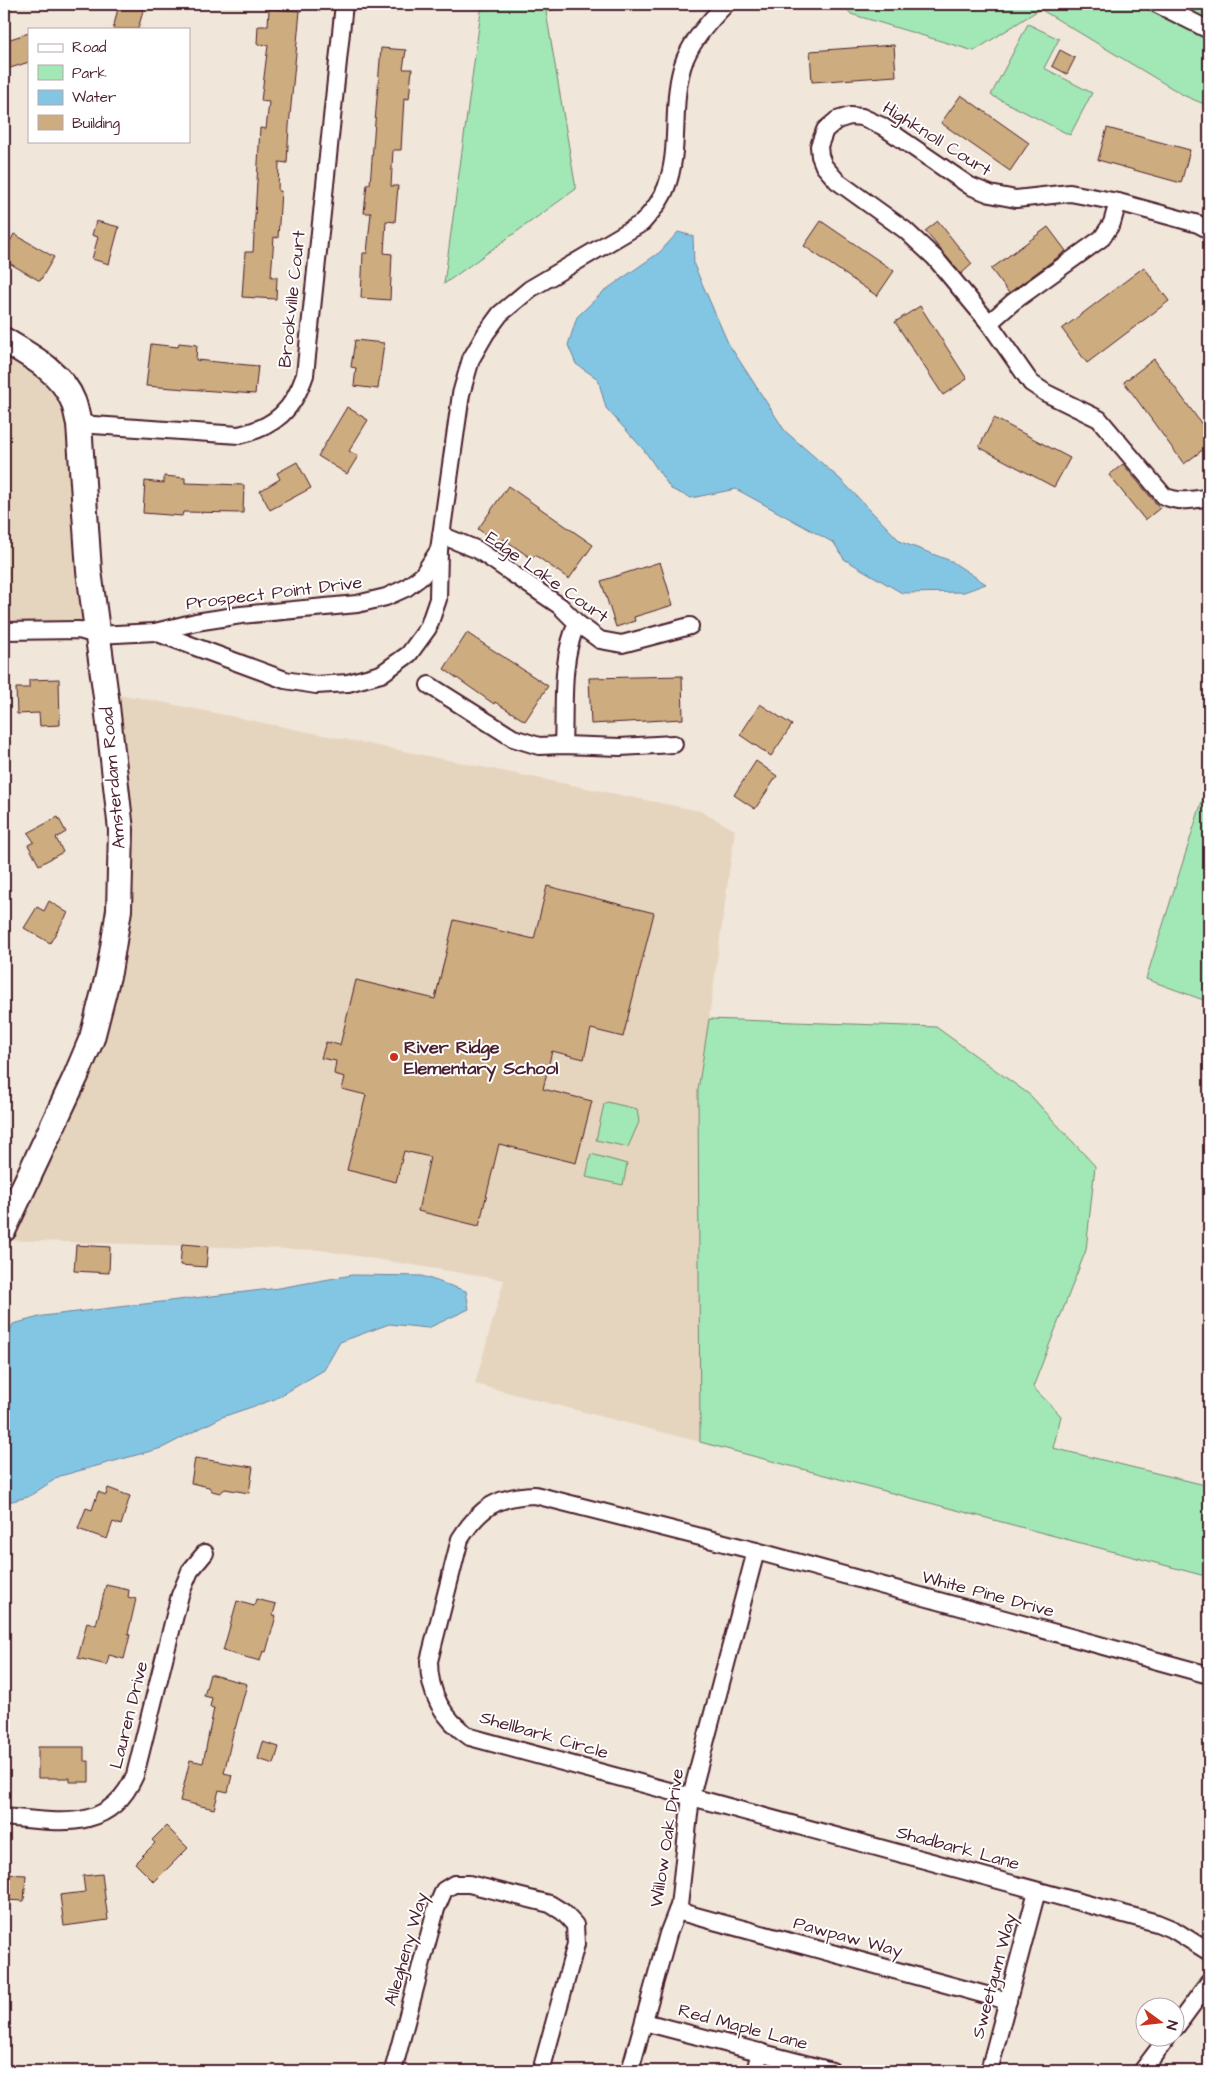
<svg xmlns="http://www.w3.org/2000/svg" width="1213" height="2075" font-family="'Architects Daughter',sans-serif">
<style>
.built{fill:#e6d5be}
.green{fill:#a1e8b6;stroke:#768470}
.water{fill:#83c6e4;stroke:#6c839a}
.building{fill:#cdac80;stroke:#4a1f2b}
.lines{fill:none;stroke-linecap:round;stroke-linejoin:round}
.minor-casing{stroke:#4a1f2b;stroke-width:20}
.secondary-casing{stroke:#4a1f2b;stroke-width:28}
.minor{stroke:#fff;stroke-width:16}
.secondary{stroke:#fff;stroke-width:24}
.poi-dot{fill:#c8321e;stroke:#fff;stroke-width:2}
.labels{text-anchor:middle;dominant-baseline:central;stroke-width:4;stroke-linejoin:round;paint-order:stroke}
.street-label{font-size:18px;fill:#4a1f2b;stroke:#fff}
.poi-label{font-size:18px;font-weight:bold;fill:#4a1f2b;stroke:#fff;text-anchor:start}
</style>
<rect width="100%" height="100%" fill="#f0e6d9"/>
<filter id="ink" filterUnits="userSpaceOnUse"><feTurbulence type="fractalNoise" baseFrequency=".02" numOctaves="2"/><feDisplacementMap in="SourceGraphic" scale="10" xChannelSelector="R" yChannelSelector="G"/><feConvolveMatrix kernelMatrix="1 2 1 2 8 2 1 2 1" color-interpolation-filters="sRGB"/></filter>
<g filter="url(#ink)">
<g class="built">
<polygon points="4,340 69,392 97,635 4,631"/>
<polygon points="115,695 136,697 700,811 735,830 709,1019 698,1090 700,1442 475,1384 504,1280 320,1250 4,1240 109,972"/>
</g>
<g class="green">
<polygon points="482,4 572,4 546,12 576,189 444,284"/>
<polygon points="843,4 1209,4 1209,106 1185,96 1040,9 974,51 851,14"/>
<polygon points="1028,24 1059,39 1044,68 1092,93 1070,135 991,95"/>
<polygon points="1209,779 1209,1002 1146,979"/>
<polygon points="709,1019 936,1027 1030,1095 1095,1166 1086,1250 1033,1387 1061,1416 1053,1448 1209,1486 1209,1577 700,1442 698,1090"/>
<polygon points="607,1102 637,1109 639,1122 628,1147 596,1140 604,1104"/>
<polygon points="591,1154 627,1164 623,1185 586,1177"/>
</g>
<g class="water">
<polygon points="678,232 693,236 694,265 728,343 785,431 841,480 901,542 951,561 986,584 964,592 902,593 844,559 834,543 736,489 691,498 671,489 644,450 606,408 598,379 576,364 568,345 577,317 604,291 660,252"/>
<polygon points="352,1275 422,1276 466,1291 469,1309 428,1328 389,1324 340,1342 324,1370 275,1399 222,1417 162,1448 60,1476 28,1497 4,1503 4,1344 13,1324 43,1316 279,1288"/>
</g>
<g class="building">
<polygon points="119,4 145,4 138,29 113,29"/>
<polygon points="269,9 300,11 289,126 287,163 279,162 278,191 281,191 278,238 274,237 271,277 277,277 276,299 242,297 245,252 253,252 260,128 266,129 269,102 261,101 268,45 257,44 258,26 268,26"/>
<polygon points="29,33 29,62 4,70 4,41"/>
<polygon points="894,45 896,76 812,82 810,51"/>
<polygon points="381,48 406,50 403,69 412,69 409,99 404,98 401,150 393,150 391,186 398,186 395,222 386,221 384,253 392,254 390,300 361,298 363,253 367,253 371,213 364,213 367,184 370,184"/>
<polygon points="1060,50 1075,58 1067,74 1052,66"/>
<polygon points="961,95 1029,143 1010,171 941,123"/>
<polygon points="1107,128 1190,150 1181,183 1098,160"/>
<polygon points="96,221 119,227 109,264 92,259 98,237 92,235"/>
<polygon points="821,221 894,271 877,296 804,246"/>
<polygon points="938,221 972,264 961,274 925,231"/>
<polygon points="1048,227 1066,251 1009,293 991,269"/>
<polygon points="14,234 54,257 40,281 4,260 4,253"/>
<polygon points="1144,267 1169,301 1087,363 1062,329"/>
<polygon points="920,306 967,379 943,395 895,322"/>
<polygon points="355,340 384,343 378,389 354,386 356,368 351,367"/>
<polygon points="179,343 197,345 196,360 258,366 255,394 146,386 151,344 178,347"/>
<polygon points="1154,359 1209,434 1209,445 1184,464 1124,382"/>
<polygon points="347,407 368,420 349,451 358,456 347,474 318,456"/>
<polygon points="994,418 1070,458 1054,487 979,447"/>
<polygon points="297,462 311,488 270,510 260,491 280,479 277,473"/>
<polygon points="1123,464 1160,508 1145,520 1109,475"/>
<polygon points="164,476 185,478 185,483 244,485 243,513 183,512 182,516 143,513 145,481 164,483"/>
<polygon points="508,486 593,545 569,579 535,555 532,559 504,539 500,545 478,529"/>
<polygon points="660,562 673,605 634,617 635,621 616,627 601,581"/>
<polygon points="467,633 548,686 525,721 495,702 494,704 444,669"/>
<polygon points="682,676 683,719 591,724 589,678"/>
<polygon points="59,679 60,725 40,726 39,713 17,714 16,688 29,688 29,680"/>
<polygon points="760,704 792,725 771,756 740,735"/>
<polygon points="756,761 777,776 755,809 734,795"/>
<polygon points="58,817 66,832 56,838 63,852 39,865 28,845 34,842 28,833"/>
<polygon points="547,886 654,913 623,1037 591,1029 584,1059 552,1051 543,1089 592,1101 576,1163 499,1144 479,1226 418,1211 430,1157 404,1151 396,1182 347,1170 366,1095 342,1089 345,1077 334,1074 336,1061 321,1058 326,1042 340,1045 356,980 435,999 454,920 534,939"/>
<polygon points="49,901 68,913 50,943 24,928 37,907 44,911"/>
<polygon points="182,1244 208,1246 206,1267 180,1265"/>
<polygon points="76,1245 110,1247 109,1273 74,1271"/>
<polygon points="195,1458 253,1467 249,1493 225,1489 220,1493 212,1491 209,1487 191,1483"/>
<polygon points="108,1488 130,1496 121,1525 113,1522 107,1539 78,1529 86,1508 92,1510 98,1492 106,1495"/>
<polygon points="106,1585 129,1590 128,1597 136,1599 128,1634 130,1635 124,1659 109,1655 107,1665 78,1658 87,1622 96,1625"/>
<polygon points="256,1599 276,1604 273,1615 276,1616 266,1652 263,1651 260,1661 223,1651 237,1601 254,1606"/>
<polygon points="210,1674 247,1684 235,1729 234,1729 224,1773 232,1775 228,1792 219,1790 214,1809 180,1801 190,1760 203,1763 214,1708 210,1707 212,1698 204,1696"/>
<polygon points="263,1742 279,1747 274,1764 258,1759"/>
<polygon points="38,1747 84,1747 84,1761 89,1761 89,1782 70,1782 70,1778 38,1778"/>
<polygon points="166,1826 188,1848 154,1882 135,1863 155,1843 152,1840"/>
<polygon points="4,1874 26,1875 24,1901 4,1900"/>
<polygon points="102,1874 108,1920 64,1926 60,1895 85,1892 83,1876"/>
</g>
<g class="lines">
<defs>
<g id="minor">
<polyline points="1157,4 1209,30"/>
<path d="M 1209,230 L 1198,224 L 1118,202 L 1070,193 L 1016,199 L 990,194 L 970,186 L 882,126 L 862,117 L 850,116 L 837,120 L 825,130 L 819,146 L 820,156 L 824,166 L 837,181 L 905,230 L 935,258 L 989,323 L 1031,383 L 1046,393 L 1099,419 L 1164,496 C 1179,503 1193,500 1209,497"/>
<polyline points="989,323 1013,302 1102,238 1112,223 1118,202"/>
<path d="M 79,424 L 239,435 C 275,427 293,410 305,375 L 344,4"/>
<polyline points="441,535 478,550 560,606 577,623 600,640 622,644 690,626"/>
<polyline points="4,631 79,630 97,635 155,632 196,622 241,615 357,604 386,597 406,588 422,576 439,550"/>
<path d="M 155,632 L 285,680 L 316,685 L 348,683 L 381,674 L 409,654 L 428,628 L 438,599 L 439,550 L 461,394 L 471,359 L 486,333 L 500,314 L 530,289 L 642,223 C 651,213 661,201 666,188 C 682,147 669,100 685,59 C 694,38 710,20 726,4"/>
<polyline points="429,685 513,738 539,746 563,745 620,747 674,744"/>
<path d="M 563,745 C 565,705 560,660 577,623"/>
<path d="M 1209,1675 L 756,1551 L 535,1495 C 498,1496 480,1507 460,1539 L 429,1661 C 429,1693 443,1719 470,1737 L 1157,1923 L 1174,1930 L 1209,1952"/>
<path d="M 4,1817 C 56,1821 109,1835 135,1775 L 180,1595 L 190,1571 L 205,1553"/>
<polyline points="677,1911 1008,2001"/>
<polyline points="644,2022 832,2071"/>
<polyline points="1176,2027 1209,1982"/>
<polyline points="393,2071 436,1909 444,1890 454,1884 469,1884 550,1904 563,1912 575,1925 576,1944 541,2071"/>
<polyline points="630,2071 668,1934 679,1906 691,1796 756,1551"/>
<polyline points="755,2071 760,2052"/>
<polyline points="989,2071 1037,1891"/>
<polyline points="1142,2071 1167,2038"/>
</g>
<path id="secondary" d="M 4,340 C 29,355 62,372 73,401 C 76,408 77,417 79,424 L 89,571 L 106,697 L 121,830 L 119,910 L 109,972 L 92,1038 L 76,1076 L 4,1229"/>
</defs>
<use href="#minor" class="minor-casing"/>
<use href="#secondary" class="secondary-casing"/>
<use href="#minor" class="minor"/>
<use href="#secondary" class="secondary"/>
</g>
</g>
<circle class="poi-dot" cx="394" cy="1057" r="5"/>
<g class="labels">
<g class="street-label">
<text transform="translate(937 139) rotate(32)">Highknoll Court</text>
<text transform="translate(292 299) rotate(-84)">Brookville Court</text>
<text transform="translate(547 577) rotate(35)">Edge Lake Court</text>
<text transform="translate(274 593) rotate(-7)">Prospect Point Drive</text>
<text transform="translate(113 778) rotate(-95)">Amsterdam Road</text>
<text transform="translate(988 1594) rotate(15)">White Pine Drive</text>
<text transform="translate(129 1715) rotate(-76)">Lauren Drive</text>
<text transform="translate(544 1735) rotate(16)">Shellbark Circle</text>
<text transform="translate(667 1838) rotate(-81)">Willow Oak Drive</text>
<text transform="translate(958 1848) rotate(15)">Shadbark Lane</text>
<text transform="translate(848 1937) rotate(15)">Pawpaw Way</text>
<text transform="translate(406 1949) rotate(-74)">Allegheny Way</text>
<text transform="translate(994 1976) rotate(-75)">Sweetgum Way</text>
<text transform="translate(743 2027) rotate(15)">Red Maple Lane</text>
</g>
<g class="poi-label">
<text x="404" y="1047">River Ridge<tspan x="404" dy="21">Elementary School</tspan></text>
</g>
</g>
<rect width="1213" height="2075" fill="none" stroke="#fff" stroke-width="20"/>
<rect x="10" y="10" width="1193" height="2055" fill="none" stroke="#4a1f2b" stroke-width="2" filter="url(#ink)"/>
<rect x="28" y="28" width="162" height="115" fill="#ffffff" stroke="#b7a5aa"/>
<rect x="38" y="44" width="25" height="8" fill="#ffffff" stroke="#b7a5aa"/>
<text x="72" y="52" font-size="15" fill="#4a1f2b">Road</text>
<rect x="38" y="65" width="25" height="15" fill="#a1e8b6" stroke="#b7a5aa"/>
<text x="72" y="78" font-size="15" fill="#4a1f2b">Park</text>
<rect x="38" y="90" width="25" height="15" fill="#83c6e4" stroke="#b7a5aa"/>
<text x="72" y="102" font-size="15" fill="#4a1f2b">Water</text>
<rect x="38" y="115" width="25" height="15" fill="#cdac80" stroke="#b7a5aa"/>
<text x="72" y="128" font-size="15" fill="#4a1f2b">Building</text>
<g transform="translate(1160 2022) rotate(105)"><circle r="24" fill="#ffffff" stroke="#b7a5aa"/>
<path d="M0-4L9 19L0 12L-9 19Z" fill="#c8321e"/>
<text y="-8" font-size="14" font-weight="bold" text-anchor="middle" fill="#4a1f2b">N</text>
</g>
</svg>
